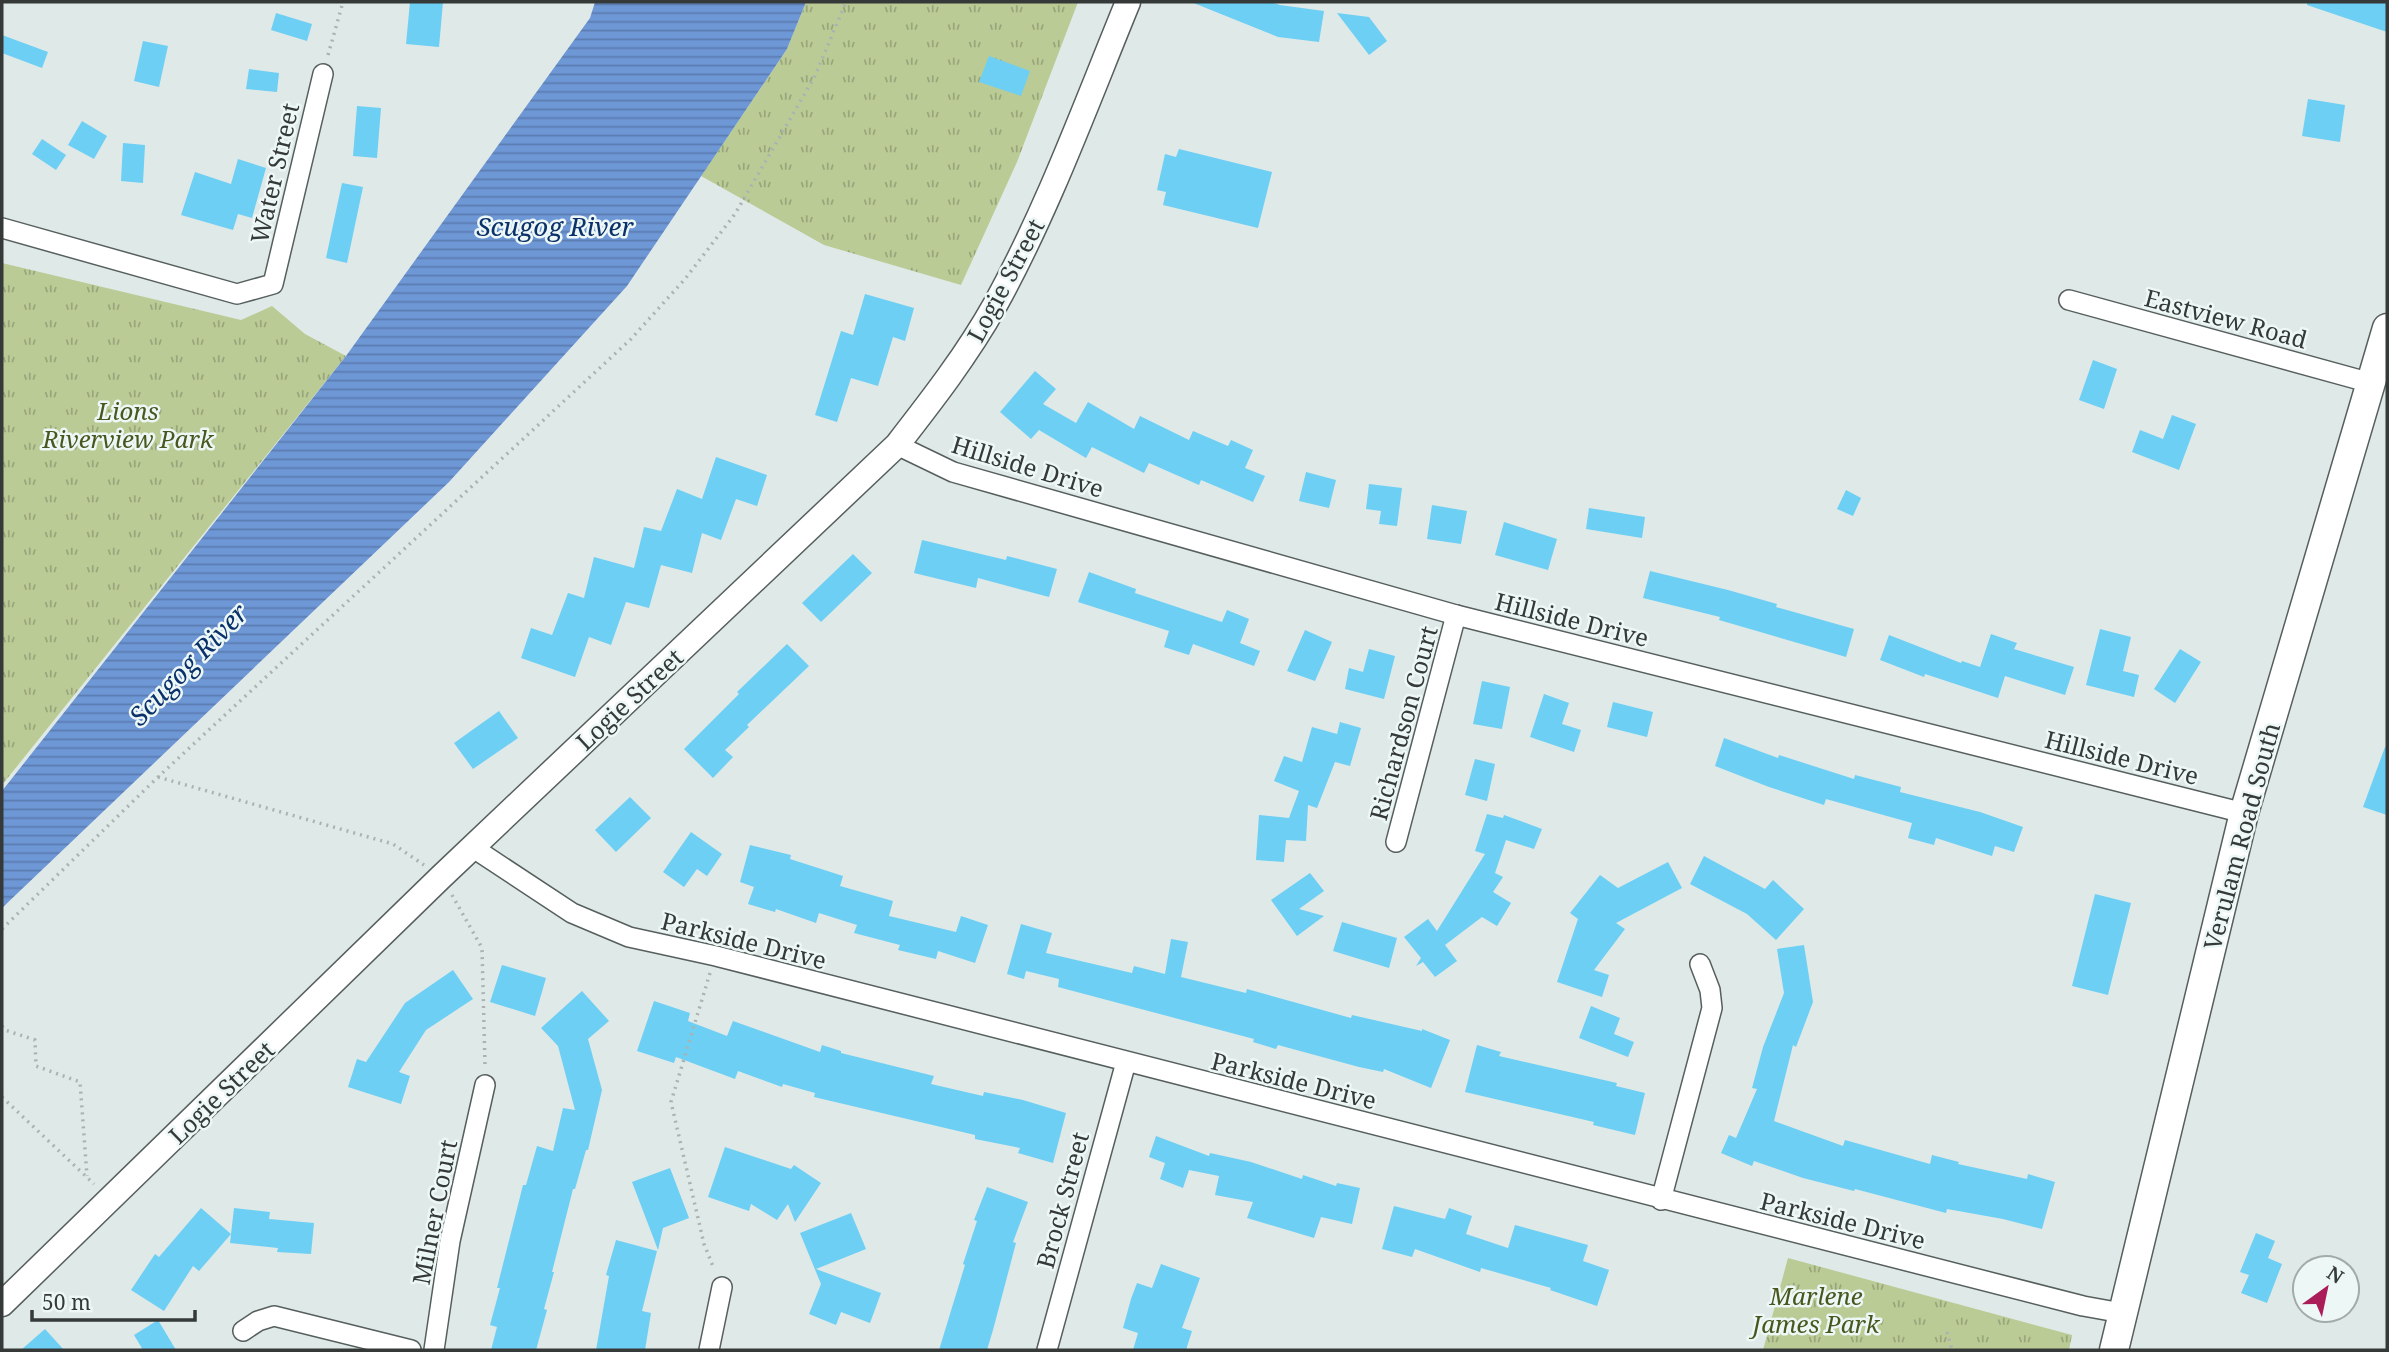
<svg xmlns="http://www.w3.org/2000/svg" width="2389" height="1352" font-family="'Noto Serif',serif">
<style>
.park{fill:url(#park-tufts)}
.water{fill:url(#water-rules)}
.building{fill:#6dcff3}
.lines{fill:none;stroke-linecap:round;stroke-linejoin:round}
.minor-casing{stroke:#565f5e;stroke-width:22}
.tertiary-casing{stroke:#565f5e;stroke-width:27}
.secondary-casing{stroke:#565f5e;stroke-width:31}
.path{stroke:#abb3b2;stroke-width:3.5;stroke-dasharray:2 5;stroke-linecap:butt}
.minor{stroke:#fff;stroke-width:19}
.tertiary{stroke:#fff;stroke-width:24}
.secondary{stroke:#fff;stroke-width:28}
.labels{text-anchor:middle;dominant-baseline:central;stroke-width:5;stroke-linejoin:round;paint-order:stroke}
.street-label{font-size:24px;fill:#353938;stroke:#ecf7f6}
.park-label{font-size:24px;font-style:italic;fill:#49561e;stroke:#ecf7f6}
.water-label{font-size:26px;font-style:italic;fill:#0a316a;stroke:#ecf7f6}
</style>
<defs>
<pattern id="park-tufts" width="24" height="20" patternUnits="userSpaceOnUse" patternTransform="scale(1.75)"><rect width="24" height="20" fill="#bbcb95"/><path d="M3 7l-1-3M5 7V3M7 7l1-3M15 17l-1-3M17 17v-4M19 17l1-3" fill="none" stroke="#99a67b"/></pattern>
<pattern id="water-rules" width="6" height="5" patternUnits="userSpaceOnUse" patternTransform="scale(1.75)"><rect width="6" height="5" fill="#6e97d6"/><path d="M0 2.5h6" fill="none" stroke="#5b7caf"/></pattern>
</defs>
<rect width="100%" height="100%" fill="#dfe9e8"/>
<g class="park">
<polygon points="806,2 1078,2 1017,162 961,285 824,245 701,176 787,49"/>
<polygon points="2,263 241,320 272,306 305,334 346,356 2,785"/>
<polygon points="1788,1258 2072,1335 2069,1350 1763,1350"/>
</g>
<polygon class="water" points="595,2 806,2 787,49 627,286 449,482 2,908 2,791 346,356 590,18"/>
<g class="building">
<polygon points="410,2 443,2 439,47 406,44"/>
<polygon points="1191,2 1271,2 1280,5 1324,11 1319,42 1278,37"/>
<polygon points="2307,2 2387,2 2387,32 2307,5"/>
<polygon points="276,13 312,24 307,41 271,30"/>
<polygon points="1337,13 1369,17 1387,41 1369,55"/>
<polygon points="2,35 48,52 42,68 2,53"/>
<polygon points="143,41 168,46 159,87 134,81"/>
<polygon points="989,56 1030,71 1021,96 979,82"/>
<polygon points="249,69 279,73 277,92 246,89"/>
<polygon points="2308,99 2345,105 2340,142 2302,136"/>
<polygon points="357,106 381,108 377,158 353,156"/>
<polygon points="82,121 107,136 94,159 68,145"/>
<polygon points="42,139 66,155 56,170 32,154"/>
<polygon points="123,143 145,145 143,183 121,181"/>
<polygon points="1179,149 1272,172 1258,228 1163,205 1166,192 1157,190 1165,154 1176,157"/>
<polygon points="238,159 266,168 252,218 238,214 233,230 181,215 195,172 231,184"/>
<polygon points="342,183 363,187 347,263 326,258"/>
<polygon points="865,294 914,308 905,341 893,337 878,386 851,378 837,422 815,415 841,331 853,335"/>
<polygon points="2093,360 2117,369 2104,409 2079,400"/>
<polygon points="1035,371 1056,389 1043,404 1076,423 1088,402 1134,429 1140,416 1189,440 1193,431 1228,446 1231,440 1253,450 1245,468 1265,476 1253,502 1201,480 1199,485 1149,463 1144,473 1092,447 1086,458 1039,430 1031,439 1000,412"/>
<polygon points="2172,415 2196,424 2179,470 2132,452 2140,430 2163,439"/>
<polygon points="716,457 767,475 757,506 736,499 721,540 702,533 692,573 661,565 649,608 626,602 611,645 589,637 575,677 521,658 531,628 552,635 568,593 584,598 594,557 634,568 644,527 661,531 677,489 702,499"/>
<polygon points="1306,472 1336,480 1329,508 1299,501"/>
<polygon points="1369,484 1402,488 1397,526 1379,524 1381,511 1366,509"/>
<polygon points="1846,490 1861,498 1853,516 1837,509"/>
<polygon points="1432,505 1467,511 1461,544 1427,539"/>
<polygon points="1589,508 1645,517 1642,538 1586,529"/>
<polygon points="1504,522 1557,539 1548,570 1495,555"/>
<polygon points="922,540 1006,560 1007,556 1057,569 1049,597 978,578 976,588 914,573"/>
<polygon points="853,554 872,573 821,622 802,603"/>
<polygon points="1650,571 1728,590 1777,604 1776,607 1854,629 1846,657 1719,620 1720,617 1643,598"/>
<polygon points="1089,572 1136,589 1135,593 1222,622 1227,610 1249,619 1240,643 1260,651 1254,666 1193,644 1189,655 1164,647 1169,631 1078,602"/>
<polygon points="2100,629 2131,637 2123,671 2139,675 2134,697 2086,685"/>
<polygon points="1305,630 1332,642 1315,681 1287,671"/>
<polygon points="1991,634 2017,643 2014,649 2074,667 2065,695 2005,676 1998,698 1925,674 1924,677 1880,660 1889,635 1961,663 1962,661 1980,667"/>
<polygon points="787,644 809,666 747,725 749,727 725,750 733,757 713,778 684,749 739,694 737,692"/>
<polygon points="1369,649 1395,656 1384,699 1345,689 1349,668 1363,672"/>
<polygon points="2180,649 2201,662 2175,703 2154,689"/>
<polygon points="1482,681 1510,687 1502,729 1473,724"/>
<polygon points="1544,694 1569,703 1562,724 1581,730 1574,752 1530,737"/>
<polygon points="1613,702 1653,712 1647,737 1607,727"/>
<polygon points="499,711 518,738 473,769 454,743"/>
<polygon points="1340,722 1361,728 1350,766 1335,762 1317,808 1308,805 1306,841 1286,840 1284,862 1256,860 1259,815 1289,818 1299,791 1274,781 1284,756 1302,762 1312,727 1337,734"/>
<polygon points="1724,738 1778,758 1779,755 1854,779 1855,775 1901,787 1900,792 1980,812 2023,827 2014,852 1995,846 1992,856 1936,838 1934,845 1908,838 1912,823 1826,799 1824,805 1769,787 1715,766"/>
<polygon points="2385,747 2387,747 2387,815 2363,807"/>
<polygon points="1475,759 1495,764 1487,801 1465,795"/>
<polygon points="630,797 651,818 616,852 595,830"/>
<polygon points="1487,814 1503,818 1504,815 1542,829 1534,849 1506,840 1495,873 1503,877 1493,892 1511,903 1497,926 1482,917 1445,945 1457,961 1435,977 1423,962 1416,966 1421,958 1404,937 1428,919 1437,931 1485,854 1475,851"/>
<polygon points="691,832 722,854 707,876 697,869 684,887 663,872"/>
<polygon points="750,845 791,855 790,859 843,876 840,886 893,901 889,916 956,932 961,916 988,925 975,963 938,951 936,959 898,950 900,945 854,933 857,925 819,913 816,923 776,909 775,912 748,904 754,887 740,882"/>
<polygon points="1704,856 1765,889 1773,880 1804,909 1776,940 1747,914 1690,884"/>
<polygon points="1668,862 1682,888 1616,923 1625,929 1594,970 1609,975 1602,997 1557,982 1578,919 1570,913 1600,875 1618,888"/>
<polygon points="1310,873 1324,891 1299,909 1324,916 1297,936 1271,900"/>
<polygon points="2095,894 2131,903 2108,995 2072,986"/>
<polygon points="1342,922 1397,938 1389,968 1333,951"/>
<polygon points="1021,924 1052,933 1046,953 1132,973 1134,966 1165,974 1171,939 1188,942 1181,977 1246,993 1247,989 1351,1018 1352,1015 1422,1031 1422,1029 1450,1040 1431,1088 1384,1069 1383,1072 1359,1067 1278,1045 1276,1049 1253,1042 1254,1039 1058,987 1059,979 1026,971 1024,979 1007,974"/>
<polygon points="1804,945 1813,1002 1796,1047 1793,1045 1774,1121 1843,1146 1845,1140 1930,1164 1932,1155 1959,1162 1958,1164 2027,1179 2028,1174 2055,1182 2042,1229 2003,1219 1947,1209 1946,1213 1855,1189 1854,1191 1803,1178 1754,1161 1752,1166 1721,1153 1729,1135 1736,1138 1757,1089 1752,1088 1763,1047 1784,993 1777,949"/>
<polygon points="502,965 546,978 535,1016 490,1002"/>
<polygon points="453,970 473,999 426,1030 399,1072 410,1076 401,1104 348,1087 357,1059 366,1062 405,1003"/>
<polygon points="582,991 609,1021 588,1039 602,1090 588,1150 586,1150 575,1189 573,1189 552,1272 554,1272 544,1309 547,1310 536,1350 491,1350 497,1327 490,1325 500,1288 497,1288 523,1185 526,1185 537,1146 553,1151 563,1108 575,1110 558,1046 541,1028"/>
<polygon points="654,1001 690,1013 688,1021 727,1036 733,1021 820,1052 822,1045 841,1051 841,1053 934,1076 931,1084 983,1096 984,1092 1023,1100 1066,1113 1053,1163 1018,1153 1020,1148 975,1139 975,1135 814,1097 815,1093 783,1084 782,1087 738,1071 735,1079 676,1057 674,1063 637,1051"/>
<polygon points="1591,1006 1620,1018 1614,1034 1634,1042 1628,1057 1579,1038"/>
<polygon points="1477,1045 1501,1052 1499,1056 1617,1083 1616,1086 1645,1093 1635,1135 1593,1125 1594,1122 1465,1092"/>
<polygon points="1156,1136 1209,1156 1210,1153 1251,1162 1302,1179 1303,1175 1336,1186 1337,1183 1360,1188 1352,1224 1321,1217 1314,1238 1247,1218 1253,1202 1215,1195 1219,1176 1189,1170 1183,1188 1160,1179 1165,1163 1149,1157"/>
<polygon points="725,1147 791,1169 794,1165 821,1183 795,1222 788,1204 777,1220 751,1204 749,1211 708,1197"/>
<polygon points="670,1168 689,1218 663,1228 658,1250 632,1182"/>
<polygon points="987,1187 1028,1202 1013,1242 1016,1243 993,1330 987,1350 939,1350 965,1265 963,1264 977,1221 974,1220"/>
<polygon points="1394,1206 1445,1219 1449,1208 1472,1216 1466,1234 1508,1248 1515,1225 1588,1245 1583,1261 1609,1270 1597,1306 1550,1290 1551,1288 1481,1268 1480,1272 1415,1249 1412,1257 1382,1249"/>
<polygon points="201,1208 231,1234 199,1271 193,1266 164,1311 131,1290 155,1254 159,1257"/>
<polygon points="234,1208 270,1212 269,1219 314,1223 311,1254 277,1252 278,1248 230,1243"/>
<polygon points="851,1213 866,1249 816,1269 881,1293 870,1323 841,1312 836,1325 809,1314 821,1284 800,1233"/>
<polygon points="2256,1233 2275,1241 2268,1258 2282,1264 2267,1303 2241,1293 2249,1275 2240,1272"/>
<polygon points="616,1240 657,1251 642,1311 651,1313 645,1350 596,1350 609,1276 606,1275"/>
<polygon points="1161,1264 1200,1278 1182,1328 1192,1331 1186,1350 1133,1350 1138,1333 1123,1328 1131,1299 1137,1283 1152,1288"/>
<polygon points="158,1320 176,1350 143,1350 134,1335"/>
<polygon points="45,1329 64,1350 21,1350"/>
</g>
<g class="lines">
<defs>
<g id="minor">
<polyline points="2,228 237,294 273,284 323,74"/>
<polyline points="2069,300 2371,383"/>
<polyline points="897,445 953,472 1456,615 2244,813"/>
<polyline points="1396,842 1456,615"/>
<polyline points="472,847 572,913 629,937 716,956 2083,1306 2122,1313"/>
<polyline points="1661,1200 1712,1008 1710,990 1700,964"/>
<polyline points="243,1331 258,1321 274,1316 411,1350"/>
<polyline points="434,1350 450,1241 485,1085"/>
<polyline points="709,1350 722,1287"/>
<polyline points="1047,1350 1126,1062"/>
</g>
<path id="tertiary" d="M 2,1304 L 441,877 L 897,445 C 932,400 967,355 995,305 C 1048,209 1086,104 1128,2"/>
<polyline id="secondary" points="2114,1350 2244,813 2387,328"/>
</defs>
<use href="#minor" class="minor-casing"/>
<use href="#tertiary" class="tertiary-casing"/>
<use href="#secondary" class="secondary-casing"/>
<g class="path">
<polyline points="328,55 343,2"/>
<polyline points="158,777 393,844 424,865"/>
<polyline points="452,895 482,948 485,1065"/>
<polyline points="2,929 158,777 631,339 685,279 735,214 815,76 846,2"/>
<polyline points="710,973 671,1102 704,1244 714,1269"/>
<polyline points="2,1026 5,1030 35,1040 36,1066 80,1082 87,1176"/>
<polyline points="2,1097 94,1184"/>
<polyline points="1947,1332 1952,1350"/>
</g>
<use href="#minor" class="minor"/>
<use href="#tertiary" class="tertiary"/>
<use href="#secondary" class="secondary"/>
</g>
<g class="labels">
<g class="street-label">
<text transform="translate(274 173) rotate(-77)">Water Street</text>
<text transform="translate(1005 280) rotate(-62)">Logie Street</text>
<text transform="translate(2226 318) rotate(15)">Eastview Road</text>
<text transform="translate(1028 466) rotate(17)">Hillside Drive</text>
<text transform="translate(1572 619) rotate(14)">Hillside Drive</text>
<text transform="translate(629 699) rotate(-43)">Logie Street</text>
<text transform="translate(1403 723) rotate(-75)">Richardson Court</text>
<text transform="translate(2122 757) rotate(14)">Hillside Drive</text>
<text transform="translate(2241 836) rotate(-75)">Verulam Road South</text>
<text transform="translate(744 940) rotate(14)">Parkside Drive</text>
<text transform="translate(1294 1080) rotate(14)">Parkside Drive</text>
<text transform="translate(221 1092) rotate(-44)">Logie Street</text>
<text transform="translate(1062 1200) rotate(-75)">Brock Street</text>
<text transform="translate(434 1212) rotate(-79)">Milner Court</text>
<text transform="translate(1843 1220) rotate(14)">Parkside Drive</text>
</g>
<g class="park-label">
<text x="128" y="410">Lions<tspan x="128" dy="28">Riverview Park</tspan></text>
<text x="1816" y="1295">Marlene<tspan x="1816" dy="28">James Park</tspan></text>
</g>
<g class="water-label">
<text x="555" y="226">Scugog River</text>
<text transform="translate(188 664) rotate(-46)">Scugog River</text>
</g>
</g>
<rect width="2389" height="1352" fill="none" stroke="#353938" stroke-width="7"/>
<g transform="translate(2326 1289) rotate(33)"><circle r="33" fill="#ecf7f6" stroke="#a3abaa" stroke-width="2"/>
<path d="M0-5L12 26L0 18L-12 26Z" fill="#ab1d59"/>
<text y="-10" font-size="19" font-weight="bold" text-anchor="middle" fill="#353938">N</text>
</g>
<path d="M32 1310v10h163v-10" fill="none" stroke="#353938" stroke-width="3.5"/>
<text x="42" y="1310" font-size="21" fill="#353938" stroke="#ecf7f6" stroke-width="5" paint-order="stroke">50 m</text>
</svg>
